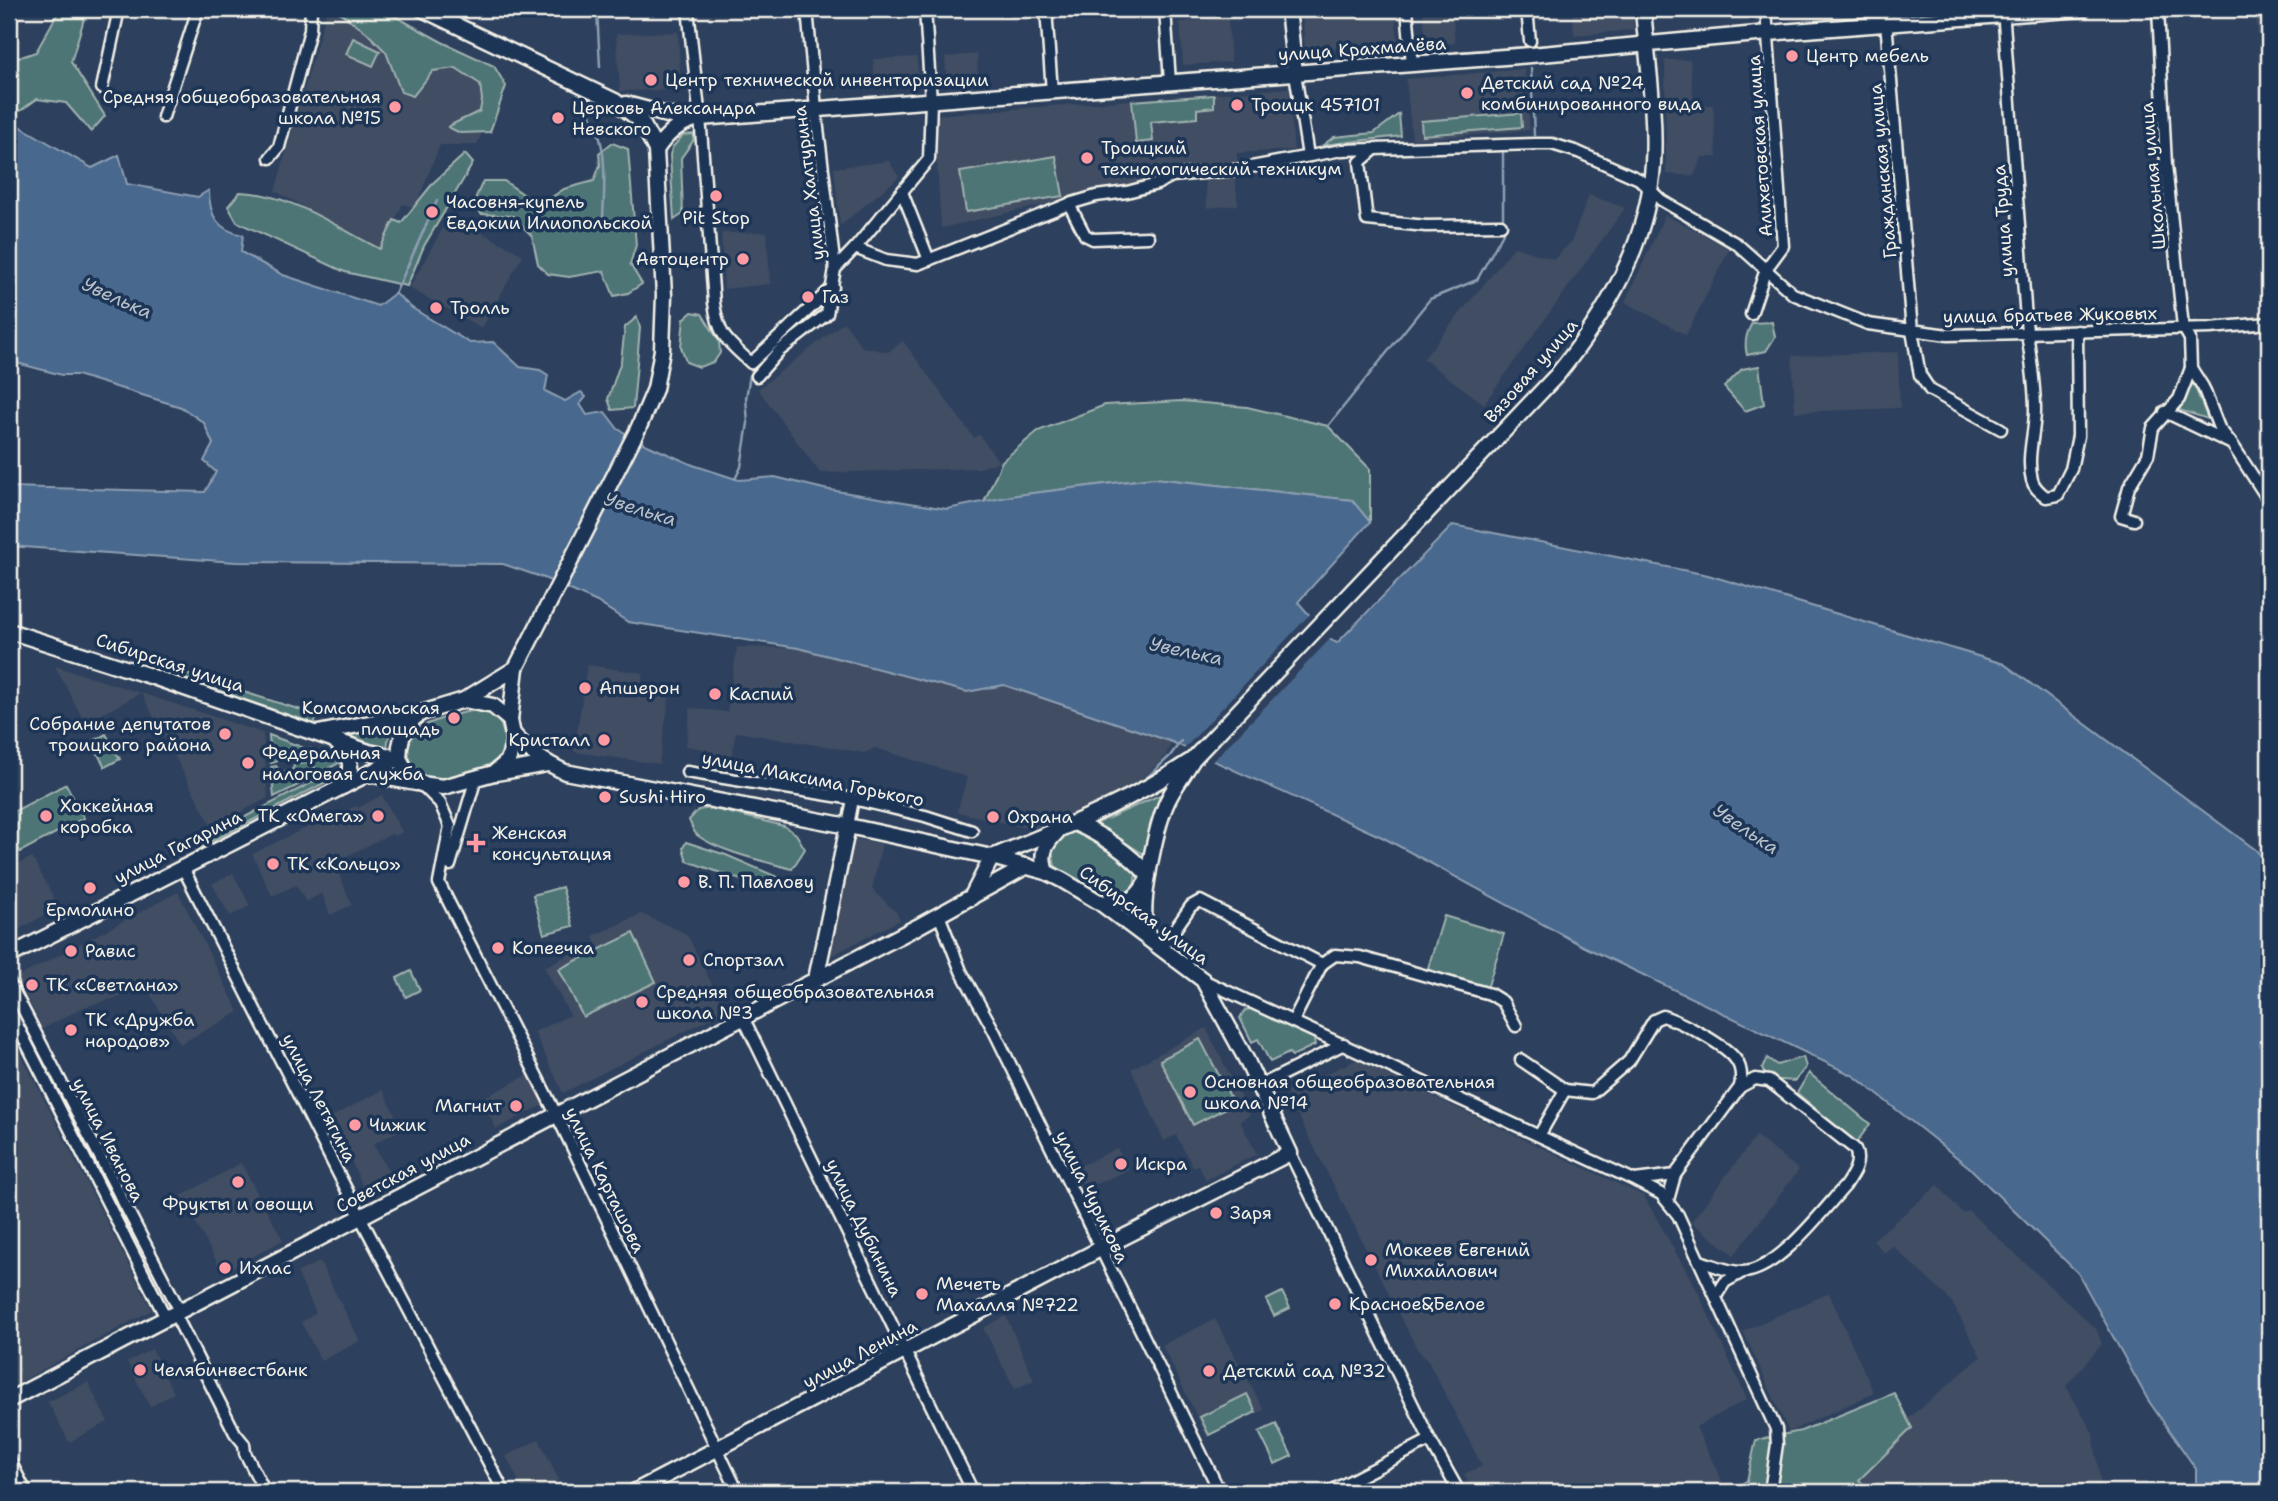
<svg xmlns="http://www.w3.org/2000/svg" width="2278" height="1501" font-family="'Shantell Sans',sans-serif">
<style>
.built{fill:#404d64}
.green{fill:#4e7476;stroke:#a1b2af;stroke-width:2}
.water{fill:#48688e;stroke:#8d9fb2;stroke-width:2}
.pier{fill:#2d405d}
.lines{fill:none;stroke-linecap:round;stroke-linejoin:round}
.stream{stroke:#8d9fb2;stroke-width:2.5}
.street-casing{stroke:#f4f1e8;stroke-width:15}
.secondary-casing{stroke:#f4f1e8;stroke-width:19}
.street{stroke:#1d3557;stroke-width:10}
.secondary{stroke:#1d3557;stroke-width:14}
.poi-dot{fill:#ff9aa2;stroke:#1d3557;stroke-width:2.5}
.labels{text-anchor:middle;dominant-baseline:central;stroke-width:7;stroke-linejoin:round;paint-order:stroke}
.street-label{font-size:18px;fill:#f4f1e8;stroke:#1d3557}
.poi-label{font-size:18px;fill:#f4f1e8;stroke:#1d3557;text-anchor:start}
.water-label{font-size:19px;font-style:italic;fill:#b8c1c8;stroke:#1d3557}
</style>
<rect width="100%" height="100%" fill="#2d405d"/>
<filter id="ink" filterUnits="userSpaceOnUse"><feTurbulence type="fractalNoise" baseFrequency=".0143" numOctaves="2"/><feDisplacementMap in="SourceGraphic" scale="14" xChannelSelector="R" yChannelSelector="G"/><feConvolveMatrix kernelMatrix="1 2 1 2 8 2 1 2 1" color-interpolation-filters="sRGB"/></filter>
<g filter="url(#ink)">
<g class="built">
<polygon points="327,9 370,9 414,34 503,77 477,145 440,145 415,208 403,204 380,249 275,191"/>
<polygon points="1302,9 1395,9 1398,43 1305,51"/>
<polygon points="1423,9 1452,9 1455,43 1426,45"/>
<polygon points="1572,9 1632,9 1634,30 1574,35"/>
<polygon points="2255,9 2269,9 2269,35 2258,36"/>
<polygon points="1228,18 1231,62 1183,65 1180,22"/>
<polygon points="678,32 681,90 620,91 616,34"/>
<polygon points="977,54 978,84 947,86 945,57"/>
<polygon points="917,57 919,87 875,88 873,59"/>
<polygon points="1665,60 1690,60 1694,105 1713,105 1717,157 1702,157 1694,176 1666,174"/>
<polygon points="1524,69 1530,130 1412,140 1406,79"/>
<polygon points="1289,88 1294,150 1237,153 1237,164 1145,171 1145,182 941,228 934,115"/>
<polygon points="889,161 899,177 840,226 834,168"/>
<polygon points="1235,175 1238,205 1207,208 1205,177"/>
<polygon points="1589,195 1625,208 1484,404 1423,359 1514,247 1554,259 1571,242"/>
<polygon points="450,215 523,255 482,328 409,288"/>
<polygon points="1665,215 1730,248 1686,335 1625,302"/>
<polygon points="767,232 770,284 724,289 721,233"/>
<polygon points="844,322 862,347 888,352 903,341 974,438 979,434 999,462 980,468 820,473 758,389"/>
<polygon points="1898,352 1900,408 1795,412 1792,356"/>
<polygon points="737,647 798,648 967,692 1004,685 1172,742 1165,757 1136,785 1078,813 1030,829 957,812 967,777 875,748 865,753 736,732 728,776 706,772 709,750 686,746 690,708 727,712"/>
<polygon points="587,665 643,673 641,688 670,693 659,764 574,752"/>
<polygon points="55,666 141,693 263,733 268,798 212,827 141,693 85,723"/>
<polygon points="382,795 402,832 394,837 392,834 334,862 352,905 330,915 322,893 306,902 296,885 272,896 252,854 295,833 356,806 358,808"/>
<polygon points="850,838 882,844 872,889 897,913 900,920 823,960"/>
<polygon points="32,857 59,907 9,935 9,868"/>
<polygon points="233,873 250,906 230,916 212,884"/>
<polygon points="178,892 239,1012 180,1044 147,989 84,1007 43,1029 16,978"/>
<polygon points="641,914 683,932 689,938 725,1011 563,1093 534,1032 570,1015 544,967 595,942 593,936"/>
<polygon points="1206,1028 1250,1115 1240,1121 1257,1154 1206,1180 1198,1165 1193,1167 1176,1135 1164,1141 1131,1069"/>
<polygon points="9,1031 152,1310 9,1388"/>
<polygon points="1356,1060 1644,1196 1697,1290 1747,1399 1696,1427 1727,1491 1473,1492 1464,1474 1482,1466 1428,1361 1417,1349 1286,1092"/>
<polygon points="530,1074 545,1104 496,1129 481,1099"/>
<polygon points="383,1090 402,1129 373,1144 394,1181 367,1196 331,1117"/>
<polygon points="1756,1136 1799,1170 1734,1255 1691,1222"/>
<polygon points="1117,1148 1129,1170 1085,1189 1076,1168"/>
<polygon points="241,1163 283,1240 223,1273 181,1196"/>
<polygon points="1938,1185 1962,1213 1969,1211 2097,1330 2102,1344 2066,1386 2093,1433 2102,1492 1832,1492 1886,1437 1981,1357 1951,1301 1893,1246 1884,1253 1873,1240"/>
<polygon points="320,1262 360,1341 321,1361 301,1322 316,1313 297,1272"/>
<polygon points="1829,1293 1874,1393 1789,1432 1743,1331"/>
<polygon points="1006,1316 1034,1380 1015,1389 983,1328"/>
<polygon points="1215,1319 1264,1410 1207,1437 1162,1345"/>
<polygon points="152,1349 174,1393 150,1407 127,1362"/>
<polygon points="88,1382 108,1422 69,1442 48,1402"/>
<polygon points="539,1439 559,1480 535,1492 524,1492 506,1456"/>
</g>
<g class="green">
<polygon points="60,9 87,9 71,62 105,116 91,132 66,103 37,99 20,111 9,104 9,61 36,52"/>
<path d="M 335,9 L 382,9 L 442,42 L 494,66 L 506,86 L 490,132 L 460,133 L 448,127 C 459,120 469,117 480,111 L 482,100 L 480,84 L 456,68 L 433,71 L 413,96 L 401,92 L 386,52 L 366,32 Z"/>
<polygon points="353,38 380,51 373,66 346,54"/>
<polygon points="1214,95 1214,107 1197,109 1197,118 1151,122 1153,141 1136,143 1132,101"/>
<polygon points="1521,113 1522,127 1422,135 1421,121"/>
<polygon points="1399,114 1401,136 1323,145 1334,137 1374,133"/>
<polygon points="694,134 693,141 681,158 683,214 674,220 670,155 672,148 683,135"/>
<polygon points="612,143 628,149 636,245 630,264 642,284 628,293 614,296 604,271 569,277 548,274 538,264 532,236 513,216 481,214 475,199 483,181 504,181 532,200 546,201 564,189 594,181 600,165 599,153"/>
<path d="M 465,154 L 473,163 L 424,246 L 407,286 L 345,272 L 237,222 L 228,206 L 240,192 C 292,194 334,226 380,249 L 394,220 L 401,223 L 434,182 Z"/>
<polygon points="1056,156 1063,196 966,212 960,172"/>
<polygon points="692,312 702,314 719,341 720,353 714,362 699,367 686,362 681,347 684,319"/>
<polygon points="637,317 640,328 633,408 612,410 608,399 621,361 625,327"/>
<path d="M 1772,322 L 1775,337 L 1766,351 L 1747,355 C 1744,343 1746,334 1752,323 Z"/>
<polygon points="1759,366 1764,404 1745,411 1724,387 1742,369"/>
<polygon points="2193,382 2208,419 2179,410"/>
<polygon points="1182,401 1247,407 1328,426 1370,469 1370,522 1351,500 1154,478 1017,495 984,502 1002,461 1038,431 1105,405"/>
<polygon points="167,668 317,715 314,725 164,678"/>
<path d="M 479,710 C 484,712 490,713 494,716 C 506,726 508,750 496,760 C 483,771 456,777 439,779 C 414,782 397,747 417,730 C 428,721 466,711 479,710 Z"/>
<polygon points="400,718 389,735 386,754 333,737"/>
<polygon points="106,734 120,759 105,767 91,742"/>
<polygon points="269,735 307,749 309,759 295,760 286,753 280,755 275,762 271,763"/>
<polygon points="311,749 343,761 316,775"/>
<polygon points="311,763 313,778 274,797 271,767 276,766 282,773 292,770 295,764"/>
<polygon points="330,773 332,779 199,848 197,842"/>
<polygon points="66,784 84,818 20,852 9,831 9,814"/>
<polygon points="1160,795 1147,856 1095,824"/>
<path d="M 710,808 L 784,826 L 796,834 L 805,849 L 792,869 C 767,862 717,851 697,835 C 693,831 691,825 689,820 L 698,810 Z"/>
<polygon points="1075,832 1085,836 1133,867 1136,875 1133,892 1111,900 1055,866 1051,848 1065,833"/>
<polygon points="686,842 726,855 782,879 772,888 741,880 687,861 683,848"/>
<polygon points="562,887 573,926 544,934 533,895"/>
<polygon points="1444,916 1504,934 1487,989 1427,971"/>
<polygon points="633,933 656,982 583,1017 559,969"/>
<polygon points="411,971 420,990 406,997 397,978"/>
<polygon points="1251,1008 1313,1035 1315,1045 1292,1056 1289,1053 1270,1062 1258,1039 1252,1042 1240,1018 1244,1011"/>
<polygon points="1200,1039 1234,1104 1193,1125 1160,1060"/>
<polygon points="1803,1057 1806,1067 1795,1081 1768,1079 1762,1069 1767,1058 1777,1065"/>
<polygon points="1809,1073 1870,1124 1856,1143 1797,1093"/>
<polygon points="1282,1292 1290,1308 1274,1316 1266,1300"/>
<polygon points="1894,1393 1912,1428 1859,1480 1872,1492 1726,1492 1747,1481 1756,1440 1801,1431"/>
<polygon points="1247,1394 1256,1412 1209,1435 1200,1417"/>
<polygon points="1276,1424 1292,1456 1275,1464 1259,1432"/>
</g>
<path class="water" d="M 9,120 L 92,168 L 119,155 L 127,184 L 198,197 L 209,190 C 209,215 217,230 243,235 L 241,252 L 283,275 L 378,306 L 395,293 L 412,308 L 470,343 L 493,342 L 520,367 L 540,370 L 548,375 L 545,391 L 565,401 L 581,392 L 586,397 L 580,404 L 587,415 L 605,412 L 618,429 L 645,444 L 693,465 L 739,480 L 775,477 L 824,489 L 947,509 L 1017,495 L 1154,478 L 1352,500 L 1370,522 L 1298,602 L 1331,640 L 1337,643 L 1453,525 L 1708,575 L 2004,664 L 2256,850 L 2269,865 L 2269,1492 L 2196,1492 L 2196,1469 L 2148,1400 L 2078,1273 L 1969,1167 L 1854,1076 L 1583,946 L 1384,838 L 1172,742 L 1004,685 L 967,692 L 798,648 L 628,622 L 597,602 L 544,578 L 503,564 L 235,562 L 9,546 L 9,487 L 205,492 L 216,472 L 204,461 L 213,444 L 204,423 L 181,407 L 77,375 L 62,375 L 9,361 Z"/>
<g class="pier">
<polygon points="627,430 643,439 565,592 548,584"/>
<polygon points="1311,613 1333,636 1211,763 1183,750"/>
</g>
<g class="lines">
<g class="stream">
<polyline points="597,9 600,67"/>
<polyline points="1456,52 1581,43"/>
<polyline points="1531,68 1534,135"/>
<path d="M 582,102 C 609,136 605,177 603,217"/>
<polyline points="395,294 437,201"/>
<polyline points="778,346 790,333"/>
<polyline points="1328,426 1430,299 1477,280 1503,233 1503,153"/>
<polyline points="735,479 741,467 748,423 746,398 750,375 768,356"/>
<polyline points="1140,784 1170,756 1181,741"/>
</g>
<defs>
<g id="street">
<path d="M 688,9 L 701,129 L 714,303 C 719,337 726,340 751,363 L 833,287"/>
<polyline points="807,9 817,120 835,269"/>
<polyline points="1046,9 1052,92"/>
<polyline points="1165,9 1170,82"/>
<polyline points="1407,9 1412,64"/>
<polyline points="1527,9 1530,41"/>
<polyline points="1885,9 1912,331 1920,375 1930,390 2001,429"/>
<path d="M 2003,9 L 2027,333 C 2031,359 2035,384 2035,410 C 2035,433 2026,457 2032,480 C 2034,488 2040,492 2046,497 L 2058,495 L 2071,469 L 2078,436 L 2077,331"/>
<polyline points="2158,9 2166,165 2183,327 2190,339 2191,368 2203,387 2219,428 2232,444"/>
<polyline points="1295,73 1308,156"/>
<polyline points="102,88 119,9"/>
<polyline points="163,117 198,9"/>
<polyline points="1376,148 1360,162 1367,220 1426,226 1501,225"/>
<polyline points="270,158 279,147 310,30 311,9"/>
<polyline points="902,192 929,260"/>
<polyline points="1069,204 1085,235 1093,239 1148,237"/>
<polyline points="855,248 929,159 931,101 925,9"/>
<polyline points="1751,314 1766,269 1783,246 1766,9"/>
<polyline points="757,376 779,351 827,314 835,269 855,248 886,260 918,264 1069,204 1096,196 1127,192 1157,184 1172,176 1235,170 1342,150 1536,144 1552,144 1578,152 1639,179 1661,200 1737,244 1793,294 1868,324 1948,335 2210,328 2269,323"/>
<polyline points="2165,412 2232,444 2269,501"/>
<polyline points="2134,520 2121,516 2129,487 2148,455 2153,428 2179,399 2191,368"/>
<polyline points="687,772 853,799 925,816 972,831"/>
<polyline points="421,784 440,803 450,826 439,883 563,1128 738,1492"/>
<polyline points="848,826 853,799"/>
<polyline points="450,865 476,778"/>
<polyline points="182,866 367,1230 504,1492"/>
<polyline points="939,915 961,971 993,1029 1220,1492"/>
<polyline points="1162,948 1191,906 1200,901 1322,964 1335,955 1360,957 1490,994 1503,1002 1516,1026"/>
<polyline points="1203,980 1634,1180 1661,1194 1678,1215 1776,1429 1777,1444 1770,1492"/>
<polyline points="9,982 180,1311"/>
<polyline points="9,1009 166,1318"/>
<polyline points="743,1017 973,1492"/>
<polyline points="1293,1021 1322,964"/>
<path d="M 1521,1060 L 1565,1090 L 1592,1093 L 1629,1061 L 1654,1020 L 1663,1016 C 1681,1022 1725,1044 1736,1060 C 1742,1068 1742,1077 1740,1087 L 1755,1079 L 1769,1081 L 1855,1149 C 1861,1163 1853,1174 1845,1186 C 1823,1210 1777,1272 1742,1272 C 1728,1272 1713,1265 1700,1261"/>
<polyline points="1259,1086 1344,1044"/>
<polyline points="1540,1134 1565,1090"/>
<polyline points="1290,1153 1430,1440 1459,1492"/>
<polyline points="1635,1180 1675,1175 1740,1087"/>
<polyline points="1668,1200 1675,1175"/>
<polyline points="1716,1296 1725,1282 1743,1272"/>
<polyline points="175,1314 235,1433 244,1444 245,1453 265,1492"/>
<polyline points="9,1459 26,1492"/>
<polyline points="1329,1492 1430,1440"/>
</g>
<g id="secondary">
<polyline points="422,9 615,101 641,121 656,150 664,295 662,350 655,389 638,429 516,668 510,720 514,740 508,761 494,773 443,787 421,784 407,773 399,758 400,746 403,734 414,718 421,713 464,700 516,668"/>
<polyline points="1288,9 1295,73"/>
<polyline points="626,104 671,116 695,118"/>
<path d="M 656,150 C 667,133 680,122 700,118 L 1531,55 L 1768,33 L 2082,9"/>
<polyline points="9,631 150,676 369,752 399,758"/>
<polyline points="464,700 493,706 510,720"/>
<polyline points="318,733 420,713"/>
<path d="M 514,735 C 529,752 544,762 565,772 L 848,826 L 992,857 L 1046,872 L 1062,880 L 1099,902 L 1203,980 L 1246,1059 L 1290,1153 L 1100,1249 L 634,1492"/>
<path d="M 336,742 C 352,755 354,768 344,786"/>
<polyline points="496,773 547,764"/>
<polyline points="367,774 416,783"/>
<path d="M 1075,823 C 1104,836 1128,852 1148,875"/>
<path d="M 1046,872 C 1040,855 1044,845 1057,832"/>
<path d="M 971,898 L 992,857 C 1062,828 1126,804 1189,762"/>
<path d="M 1101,902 C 1120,906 1135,903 1145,884"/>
<path d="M 1150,939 C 1148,934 1146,928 1145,923 C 1141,897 1157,819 1170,796 C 1177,783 1186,771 1193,759 L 1557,375 C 1606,314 1648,244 1653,164 C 1656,112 1647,60 1643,9"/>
<polyline points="9,956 399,758"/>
<polyline points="816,979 848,826"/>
<polyline points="9,1400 917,927 1027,866"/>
</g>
</defs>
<use href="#street" class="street-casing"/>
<use href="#secondary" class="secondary-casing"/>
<use href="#street" class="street"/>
<use href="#secondary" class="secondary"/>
</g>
</g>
<g class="poi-dot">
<circle cx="1792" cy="56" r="7"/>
<circle cx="651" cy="80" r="7"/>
<circle cx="1467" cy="93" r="7"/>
<circle cx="1237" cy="105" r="7"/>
<circle cx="395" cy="107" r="7"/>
<circle cx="558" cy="118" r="7"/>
<circle cx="1087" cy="158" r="7"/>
<circle cx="716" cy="196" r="7"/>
<circle cx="432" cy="212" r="7"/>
<circle cx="743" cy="259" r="7"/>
<circle cx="808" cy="297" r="7"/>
<circle cx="436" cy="308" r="7"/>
<circle cx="585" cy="688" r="7"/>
<circle cx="715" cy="694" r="7"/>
<circle cx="454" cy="718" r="7"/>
<circle cx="225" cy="734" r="7"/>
<circle cx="604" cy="740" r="7"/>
<circle cx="248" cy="763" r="7"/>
<circle cx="605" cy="797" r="7"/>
<circle cx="46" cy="816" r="7"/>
<circle cx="378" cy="816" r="7"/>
<circle cx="993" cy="817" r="7"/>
<path d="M472.5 832.5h7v7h7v7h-7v7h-7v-7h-7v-7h7z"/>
<circle cx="273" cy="864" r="7"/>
<circle cx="684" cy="882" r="7"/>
<circle cx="90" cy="888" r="7"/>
<circle cx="498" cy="948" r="7"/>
<circle cx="71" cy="951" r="7"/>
<circle cx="689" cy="960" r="7"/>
<circle cx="32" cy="985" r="7"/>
<circle cx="642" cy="1002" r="7"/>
<circle cx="71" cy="1030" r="7"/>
<circle cx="1190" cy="1092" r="7"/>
<circle cx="516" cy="1106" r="7"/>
<circle cx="355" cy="1125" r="7"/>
<circle cx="1121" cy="1164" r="7"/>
<circle cx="238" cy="1182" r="7"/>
<circle cx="1216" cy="1213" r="7"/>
<circle cx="1371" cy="1260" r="7"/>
<circle cx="225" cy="1268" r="7"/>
<circle cx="922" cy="1294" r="7"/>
<circle cx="1335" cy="1304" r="7"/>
<circle cx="140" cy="1370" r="7"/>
<circle cx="1209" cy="1371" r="7"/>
</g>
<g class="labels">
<g class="street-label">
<text transform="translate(1362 49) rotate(-4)">улица Крахмалёва</text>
<text transform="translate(1760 146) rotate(-94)">Алихетовская улица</text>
<text transform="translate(1883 171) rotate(-95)">Гражданская улица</text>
<text transform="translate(2153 176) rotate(-95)">Школьная улица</text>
<text transform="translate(809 183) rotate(-97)">улица Халтурина</text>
<text transform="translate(2003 221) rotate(-94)">улица Труда</text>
<text transform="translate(2050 315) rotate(-1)">улица братьев Жуковых</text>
<text transform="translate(1531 371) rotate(-49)">Вязовая улица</text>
<text transform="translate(170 663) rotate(18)">Сибирская улица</text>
<text transform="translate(813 779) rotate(11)">улица Максима Горького</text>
<text transform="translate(178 847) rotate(-27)">улица Гагарина</text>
<text transform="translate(1144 915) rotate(36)">Сибирская улица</text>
<text transform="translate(319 1098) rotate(63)">улица Летягина</text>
<text transform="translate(108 1140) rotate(63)">улица Иванова</text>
<text transform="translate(403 1173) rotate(-28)">Советская улица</text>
<text transform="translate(605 1180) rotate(64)">улица Карташова</text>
<text transform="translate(1092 1197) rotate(64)">улица Чурикова</text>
<text transform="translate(864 1228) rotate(64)">улица Дубинина</text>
<text transform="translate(860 1354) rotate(-28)">улица Ленина</text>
</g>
<g class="poi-label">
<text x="1806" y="56">Центр мебель</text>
<text x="665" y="80">Центр технической инвентаризации</text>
<text x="1481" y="83">Детский сад №24<tspan x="1481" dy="21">комбинированного вида</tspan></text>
<text x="381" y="97" text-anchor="end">Средняя общеобразовательная<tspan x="381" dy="21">школа №15</tspan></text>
<text x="1251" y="105">Троицк 457101</text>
<text x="572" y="108">Церковь Александра<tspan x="572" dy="21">Невского</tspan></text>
<text x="1101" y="148">Троицкий<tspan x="1101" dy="21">технологический техникум</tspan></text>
<text x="446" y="202">Часовня-купель<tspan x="446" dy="21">Евдокии Илиопольской</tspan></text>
<text x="716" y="218" text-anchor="middle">Pit Stop</text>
<text x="729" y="259" text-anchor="end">Автоцентр</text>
<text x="822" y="297">Газ</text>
<text x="450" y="308">Тролль</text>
<text x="599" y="688">Апшерон</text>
<text x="729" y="694">Каспий</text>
<text x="440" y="708" text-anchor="end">Комсомольская<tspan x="440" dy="21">площадь</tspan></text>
<text x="211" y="724" text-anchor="end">Собрание депутатов<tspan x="211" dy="21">троицкого района</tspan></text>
<text x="590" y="740" text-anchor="end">Кристалл</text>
<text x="262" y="753">Федеральная<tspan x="262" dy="21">налоговая служба</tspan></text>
<text x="619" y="797">Sushi Hiro</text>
<text x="60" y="806">Хоккейная<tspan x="60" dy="21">коробка</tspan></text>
<text x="364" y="816" text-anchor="end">ТК «Омега»</text>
<text x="1007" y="817">Охрана</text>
<text x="492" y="833">Женская<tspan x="492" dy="21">консультация</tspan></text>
<text x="287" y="864">ТК «Кольцо»</text>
<text x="698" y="882">В. П. Павлову</text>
<text x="90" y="910" text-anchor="middle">Ермолино</text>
<text x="512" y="948">Копеечка</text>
<text x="85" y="951">Равис</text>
<text x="703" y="960">Спортзал</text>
<text x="46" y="985">ТК «Светлана»</text>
<text x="656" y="992">Средняя общеобразовательная<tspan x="656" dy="21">школа №3</tspan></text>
<text x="85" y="1020">ТК «Дружба<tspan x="85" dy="21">народов»</tspan></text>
<text x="1204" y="1082">Основная общеобразовательная<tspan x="1204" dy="21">школа №14</tspan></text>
<text x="502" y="1106" text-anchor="end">Магнит</text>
<text x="369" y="1125">Чижик</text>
<text x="1135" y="1164">Искра</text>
<text x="238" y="1204" text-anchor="middle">Фрукты и овощи</text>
<text x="1230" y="1213">Заря</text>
<text x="1385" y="1250">Мокеев Евгений<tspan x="1385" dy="21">Михайлович</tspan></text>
<text x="239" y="1268">Ихлас</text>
<text x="936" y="1284">Мечеть<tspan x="936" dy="21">Махалля №722</tspan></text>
<text x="1349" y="1304">Красное&amp;Белое</text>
<text x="154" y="1370">Челябинвестбанк</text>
<text x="1223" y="1371">Детский сад №32</text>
</g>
<g class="water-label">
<text transform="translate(117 298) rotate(24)">Увелька</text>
<text transform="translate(640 509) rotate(17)">Увелька</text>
<text transform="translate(1186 651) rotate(12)">Увелька</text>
<text transform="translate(1746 829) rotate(34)">Увелька</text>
</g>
</g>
<rect width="2278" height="1501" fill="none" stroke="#1d3557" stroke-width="35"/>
<rect x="18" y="18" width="2243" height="1466" fill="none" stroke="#f4f1e8" stroke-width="2.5" filter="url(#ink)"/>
</svg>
